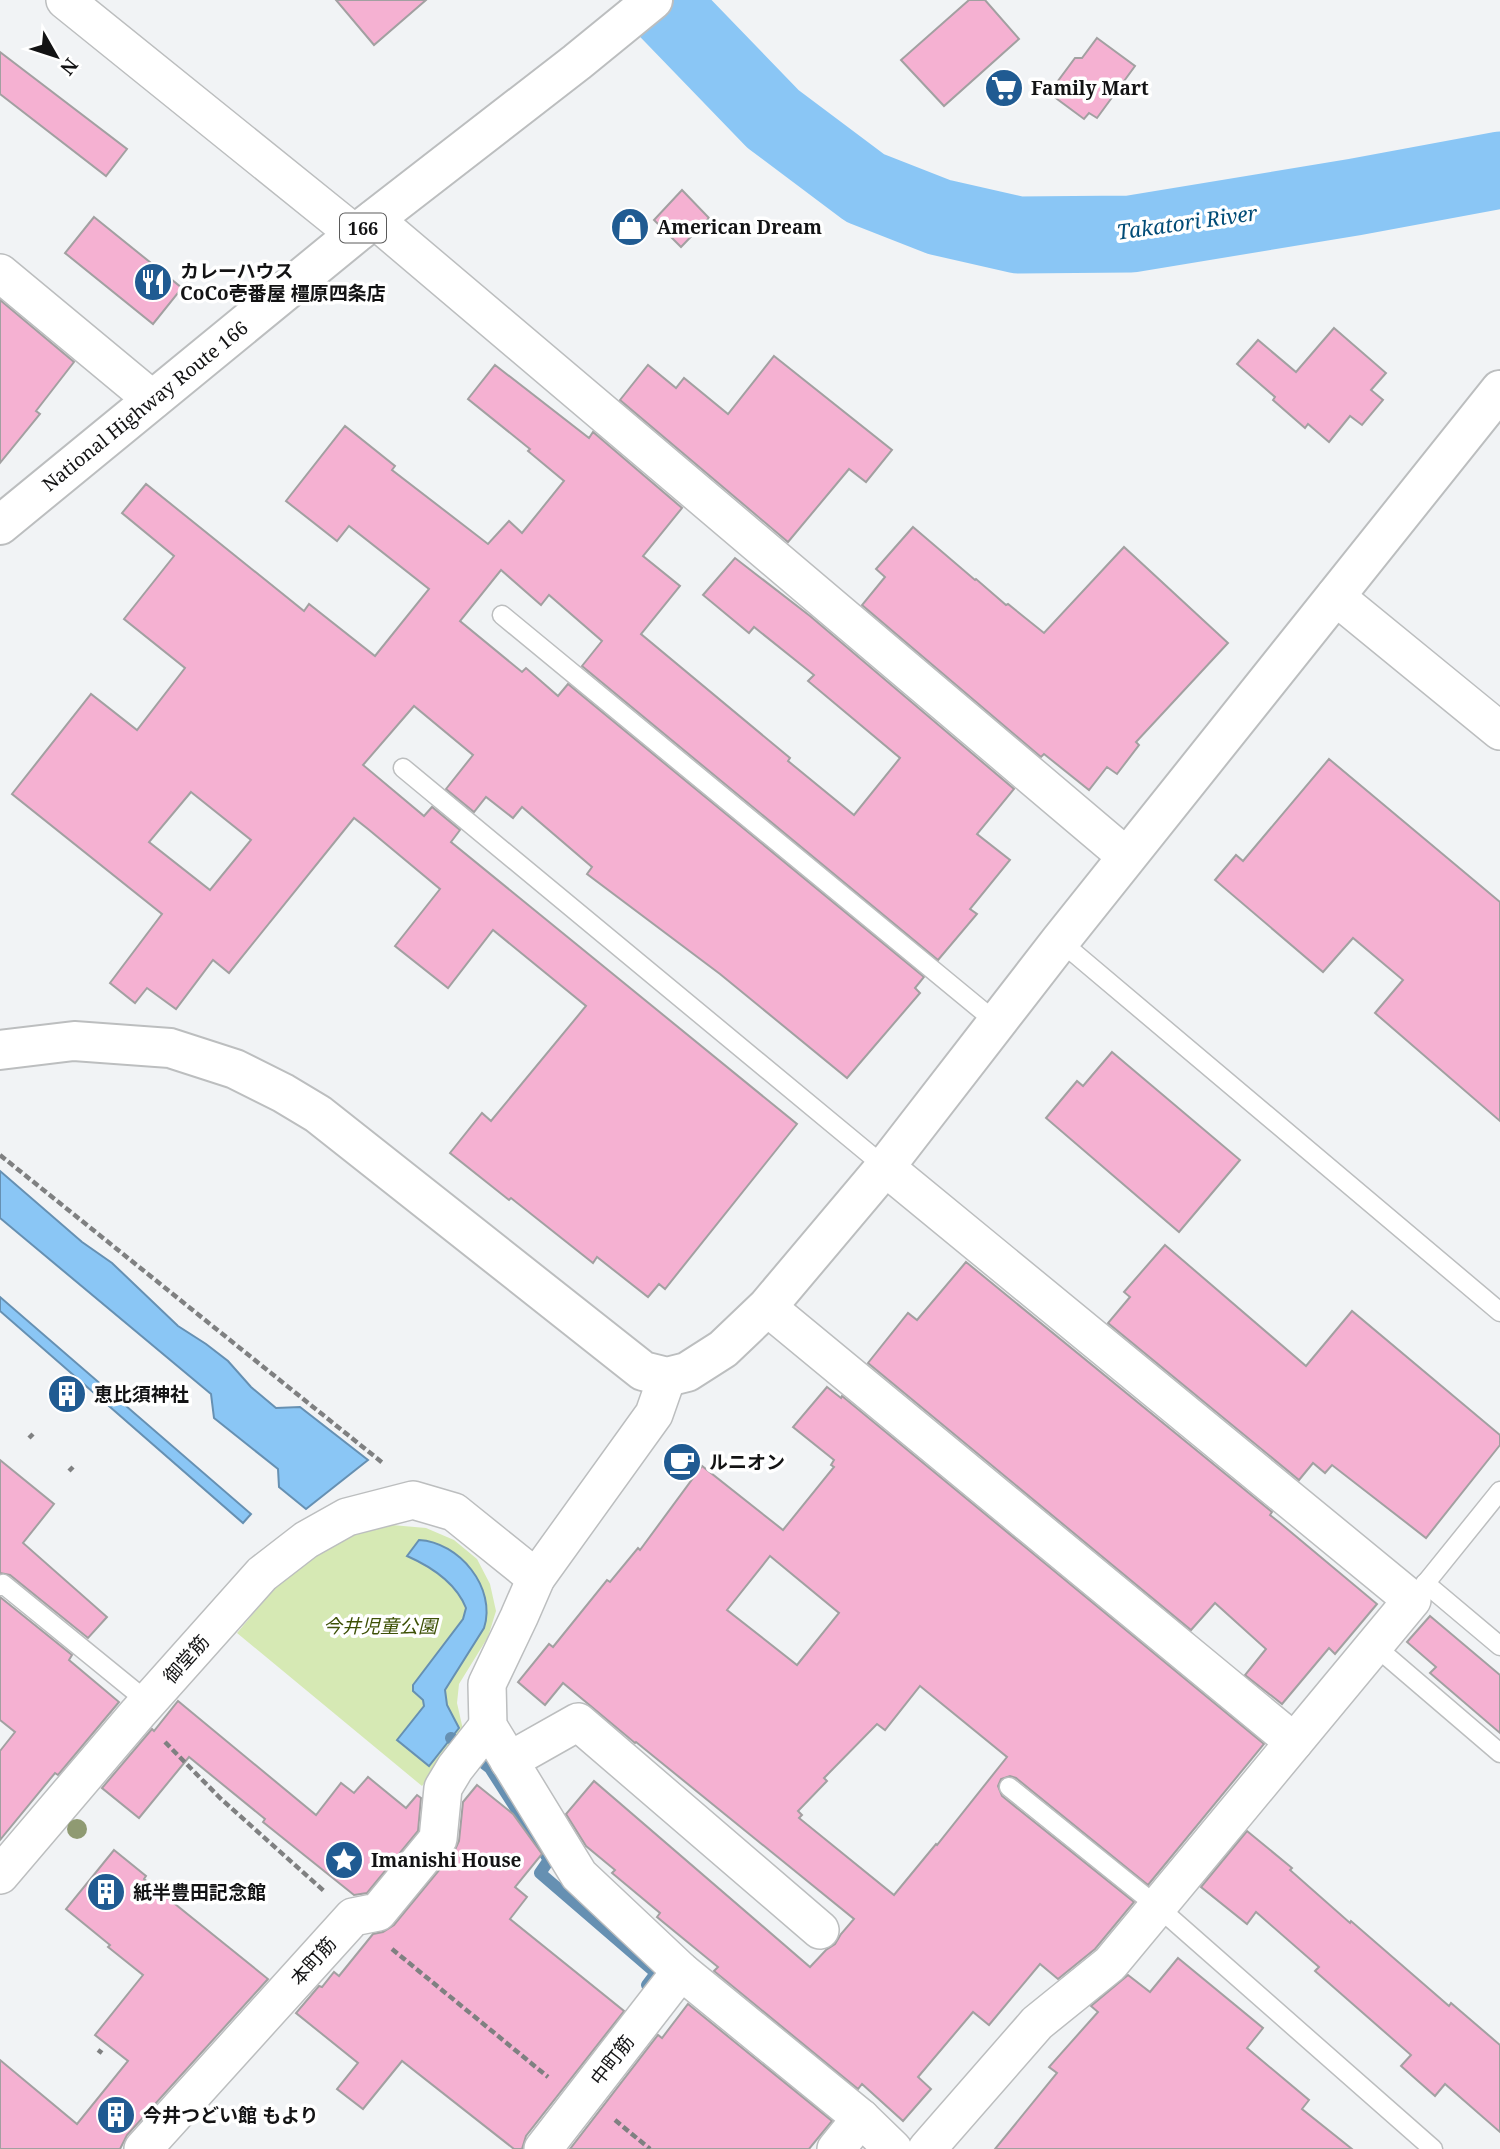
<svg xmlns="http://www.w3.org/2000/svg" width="1500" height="2149" font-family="'Noto Serif','Noto Sans JP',serif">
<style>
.park{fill:#d6e9b4}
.water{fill:#8ac6f5;stroke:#6690b2;stroke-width:2}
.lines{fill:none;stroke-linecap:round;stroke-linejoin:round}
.stream{stroke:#6690b2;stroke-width:12}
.river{stroke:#8ac6f5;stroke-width:77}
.building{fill:#f5b1d2;stroke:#a2a0a1;stroke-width:2;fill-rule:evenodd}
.lane-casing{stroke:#bcbebf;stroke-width:21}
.street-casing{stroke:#bcbebf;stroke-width:40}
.secondary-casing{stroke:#bcbebf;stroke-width:42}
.highway-casing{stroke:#bcbebf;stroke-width:42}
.path{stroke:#7f8081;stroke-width:4.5;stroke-dasharray:7 3.5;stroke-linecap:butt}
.lane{stroke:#fff;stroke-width:18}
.street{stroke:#fff;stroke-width:37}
.secondary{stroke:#fff;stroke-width:38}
.highway{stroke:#fff;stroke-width:38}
.tree{fill:#8f9a72}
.labels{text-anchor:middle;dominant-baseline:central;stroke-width:7;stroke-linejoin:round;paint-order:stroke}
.shield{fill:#fff;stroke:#5a5a5a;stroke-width:2}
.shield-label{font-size:18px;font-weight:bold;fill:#131314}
.poi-label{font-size:19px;font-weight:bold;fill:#131314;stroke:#fff;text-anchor:start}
.street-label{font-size:19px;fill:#131314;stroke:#fff}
.park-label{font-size:19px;font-style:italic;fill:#3e5107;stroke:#fff}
.water-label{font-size:21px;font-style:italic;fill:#004b76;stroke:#fff}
</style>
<rect width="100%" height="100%" fill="#f1f3f5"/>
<polygon class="park" points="392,1525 426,1528 454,1540 477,1559 490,1584 496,1611 488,1637 459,1684 457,1703 464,1734 422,1786 237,1633 283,1578 343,1535"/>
<g class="water">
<polygon points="0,1171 82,1242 112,1263 178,1326 206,1344 228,1361 251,1387 276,1408 300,1407 368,1460 306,1509 279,1487 278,1469 214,1418 211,1394 0,1218"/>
<polygon points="0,1297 251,1514 243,1523 0,1311"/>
<path d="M 419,1540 C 459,1542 497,1588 484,1628 L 445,1690 L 447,1705 L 459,1728 L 429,1766 L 397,1740 L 424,1706 L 423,1700 L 413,1691 L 413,1685 L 463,1619 L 466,1608 C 456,1583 432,1567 407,1556 Z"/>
</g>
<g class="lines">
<polyline class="stream" points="451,1738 490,1768 549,1860 540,1873 656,1973 647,1985"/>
<polyline class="river" points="658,0 773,119 865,188 939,217 1018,235 1131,234 1355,197 1500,170"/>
</g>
<g class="building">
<polygon points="336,0 426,0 374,45"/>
<polygon points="969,0 985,0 1019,39 944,106 901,60"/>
<polygon points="1097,38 1135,66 1097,118 1089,113 1084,119 1049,93 1075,58 1082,58"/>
<polygon points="0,52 127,149 106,176 0,94"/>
<polygon points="682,190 709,218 681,247 654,220"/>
<polygon points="94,217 182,288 153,324 65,253"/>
<polygon points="0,300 74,362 36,411 40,414 0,463"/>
<polygon points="1334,328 1386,373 1371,390 1383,400 1362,425 1350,416 1329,442 1308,424 1305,428 1273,400 1275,397 1237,364 1258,340 1296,372"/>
<polygon points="774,356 892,450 866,482 849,469 788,542 620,400 648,365 676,388 684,378 728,414"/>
<path d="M 495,365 L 589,438 L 593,432 L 682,508 L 643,556 L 680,586 L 641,634 L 790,758 L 788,761 L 854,815 L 900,758 L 808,681 L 814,675 L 754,627 L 749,633 L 703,595 L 735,558 L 810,616 L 1014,789 L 977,834 L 1010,860 L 970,909 L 977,914 L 938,960 L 582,666 L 602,641 L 549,595 L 541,605 L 501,570 L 460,621 L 522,672 L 526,668 L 558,696 L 568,684 L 924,977 L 915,988 L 920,993 L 847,1078 L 720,974 L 587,874 L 592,867 L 522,807 L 513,818 L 486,797 L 474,812 L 446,789 L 473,755 L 414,706 L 363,765 L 424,816 L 432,807 L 460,830 L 451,842 L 797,1124 L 665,1289 L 659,1284 L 648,1297 L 597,1257 L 593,1263 L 511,1198 L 509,1200 L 450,1153 L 482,1113 L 491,1121 L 586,1006 L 493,930 L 448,988 L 395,946 L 440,889 L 368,829 L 354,818 L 229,973 L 213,960 L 176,1009 L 147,988 L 135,1003 L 110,983 L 162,914 L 12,794 L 91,694 L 137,730 L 185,668 L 124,619 L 174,556 L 122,513 L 146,484 L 304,611 L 309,604 L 375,656 L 429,589 L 349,526 L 337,541 L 286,501 L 345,426 L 395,466 L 392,470 L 488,544 L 509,521 L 522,533 L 564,481 L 528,451 L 530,449 L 468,399 ZM 191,792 L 251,840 L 210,890 L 149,842 Z"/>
<polygon points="913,527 975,580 976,579 1006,605 1008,604 1044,633 1124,547 1228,643 1136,742 1139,745 1117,774 1107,767 1089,790 1044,754 1041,757 862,605 885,577 876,569"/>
<polygon points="1329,759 1500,902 1500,1121 1375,1013 1403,980 1353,938 1323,972 1215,880 1236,855 1243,861"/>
<polygon points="1112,1052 1240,1160 1179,1232 1046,1118 1077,1081 1083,1086"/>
<polygon points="1165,1245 1306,1366 1352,1311 1500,1435 1500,1445 1426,1538 1332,1465 1325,1473 1313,1463 1299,1480 1108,1323 1130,1297 1124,1292"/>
<polygon points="966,1262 1272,1512 1270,1515 1280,1523 1377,1604 1335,1654 1329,1648 1282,1704 1245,1675 1266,1649 1215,1603 1191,1630 868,1363 908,1313 917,1320"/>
<path d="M 827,1387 L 841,1398 L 842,1396 L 1264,1744 L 1148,1885 L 1016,1778 L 1010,1776 L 1001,1779 L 998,1786 L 1002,1796 L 1134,1902 L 1095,1949 L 1058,1979 L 1040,1964 L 989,2025 L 973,2012 L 918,2077 L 931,2089 L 903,2121 L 862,2084 L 858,2089 L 714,1971 L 718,1967 L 657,1917 L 660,1913 L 612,1873 L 615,1870 L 586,1846 L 566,1814 L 594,1781 L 810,1967 L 826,1950 L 835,1944 L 841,1934 L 854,1919 L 636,1742 L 635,1743 L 563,1683 L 545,1705 L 518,1682 L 549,1644 L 553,1647 L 607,1580 L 610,1582 L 638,1548 L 640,1550 L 702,1466 L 783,1530 L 834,1467 L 831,1465 L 834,1460 L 793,1427 ZM 770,1556 L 839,1613 L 797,1665 L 727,1610 ZM 920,1686 L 1007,1757 L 937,1845 L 936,1844 L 894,1895 L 799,1818 L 802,1815 L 798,1811 L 827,1781 L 824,1778 L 877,1724 L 885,1730 Z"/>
<polygon points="0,1460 54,1504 23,1543 107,1617 88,1638 10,1575 0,1573"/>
<polygon points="0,1597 72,1655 69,1660 119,1702 58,1775 55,1773 0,1840 0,1751 15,1732 0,1720"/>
<polygon points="1430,1616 1500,1675 1500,1733 1430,1673 1436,1667 1407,1642"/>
<polygon points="178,1701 316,1815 341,1783 354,1793 368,1777 406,1808 417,1795 421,1798 418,1831 367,1893 354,1895 263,1822 265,1819 189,1757 139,1818 102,1788 152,1729 154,1731"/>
<polygon points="477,1785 513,1814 542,1854 515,1887 527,1897 510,1919 624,2011 526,2136 522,2149 514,2149 402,2061 363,2109 337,2089 358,2063 296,2013 319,1986 322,1987 334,1972 339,1976 373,1934 383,1932 394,1925 454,1852 459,1841 463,1802"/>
<polygon points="1247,1831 1292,1868 1290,1870 1350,1923 1351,1921 1449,2006 1451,2003 1500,2045 1500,2132 1445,2084 1435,2096 1401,2066 1411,2055 1315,1971 1319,1967 1256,1912 1247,1924 1201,1887"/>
<polygon points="114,1850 146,1876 144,1879 268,1979 127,2135 120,2149 0,2149 0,2060 77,2124 128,2061 95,2035 143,1975 108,1947 110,1945 66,1909"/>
<polygon points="1178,1958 1263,2028 1247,2048 1309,2100 1302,2109 1352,2149 995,2149 1057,2073 1049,2067 1098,2012 1091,2006 1128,1975 1150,1992"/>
<polygon points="688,2004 832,2121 809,2149 570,2149 658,2035 662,2038"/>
</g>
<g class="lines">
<defs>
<g id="lane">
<polyline points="502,615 996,1022"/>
<polyline points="403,768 885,1167"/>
<polyline points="1060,941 1500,1312"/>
<polyline points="1425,1583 1500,1646"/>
<polyline points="0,1586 3,1584 148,1702"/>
<polyline points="1412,1600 1500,1491"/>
<polyline points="1375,1646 1500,1753"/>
<polyline points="1009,1787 1158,1907 1433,2149"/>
</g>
<g id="street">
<polyline points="65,0 355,234"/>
<polyline points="374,219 1127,857"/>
<polyline points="0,273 153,400"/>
<polyline points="1335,596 1500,731"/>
<polyline points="885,1167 1412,1600 1110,1964 1037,2023 927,2149"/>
<polyline points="767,1307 1294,1742"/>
<polyline points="667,1377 654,1414 536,1578 519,1617 487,1684 488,1726 579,1875 681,1971 861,2118 893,2149"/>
<polyline points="509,1761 578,1722 820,1930"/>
<polyline points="0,1875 138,1713 262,1574 306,1540 347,1517 413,1500 454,1512 536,1578"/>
<polyline points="143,2149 353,1917 378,1912 438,1839 443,1788 455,1768 488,1726"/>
<polyline points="543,2149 681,1971"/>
<polyline points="836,2149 861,2118"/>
</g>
<polyline id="secondary" points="0,1050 74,1041 170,1048 235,1069 283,1093 318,1114 643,1371 667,1377 687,1372 723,1349 767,1307 885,1167 1060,941 1500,390"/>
<polyline id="highway" points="0,525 355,234 577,62 653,0"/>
</defs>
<use href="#lane" class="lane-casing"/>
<use href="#street" class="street-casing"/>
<use href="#secondary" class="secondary-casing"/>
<use href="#highway" class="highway-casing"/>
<g class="path">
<polyline points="0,1155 384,1464"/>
<polyline points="29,1438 33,1434"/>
<polyline points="69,1471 73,1467"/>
<polyline points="165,1742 220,1798 324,1891"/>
<polyline points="392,1949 548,2077"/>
<polyline points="98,2050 102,2053"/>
<polyline points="615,2120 650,2149"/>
</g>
<use href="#lane" class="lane"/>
<use href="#street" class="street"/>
<use href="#secondary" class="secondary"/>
<use href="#highway" class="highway"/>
</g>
<circle class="tree" cx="77" cy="1829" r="10"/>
<defs>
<symbol id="supermarket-disc" viewBox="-11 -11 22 22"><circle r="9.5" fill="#205b92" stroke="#fff"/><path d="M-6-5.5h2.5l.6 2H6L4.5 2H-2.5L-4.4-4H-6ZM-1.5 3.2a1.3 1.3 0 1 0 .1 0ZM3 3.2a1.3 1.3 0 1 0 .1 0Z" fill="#fff"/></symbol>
<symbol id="shop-disc" viewBox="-11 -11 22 22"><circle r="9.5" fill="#205b92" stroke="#fff"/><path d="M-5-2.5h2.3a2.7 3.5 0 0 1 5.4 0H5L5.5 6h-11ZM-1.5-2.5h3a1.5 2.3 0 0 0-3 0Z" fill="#fff"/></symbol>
<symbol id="restaurant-disc" viewBox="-11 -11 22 22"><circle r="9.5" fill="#205b92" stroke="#fff"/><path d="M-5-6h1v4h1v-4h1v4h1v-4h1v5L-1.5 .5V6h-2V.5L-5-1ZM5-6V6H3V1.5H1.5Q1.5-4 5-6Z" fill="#fff"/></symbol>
<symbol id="building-disc" viewBox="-11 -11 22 22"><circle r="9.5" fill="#205b92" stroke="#fff"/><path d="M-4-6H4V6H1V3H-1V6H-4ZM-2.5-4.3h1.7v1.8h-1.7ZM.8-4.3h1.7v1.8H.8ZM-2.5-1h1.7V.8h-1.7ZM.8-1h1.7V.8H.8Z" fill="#fff"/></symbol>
<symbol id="cafe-disc" viewBox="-11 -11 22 22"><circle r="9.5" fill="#205b92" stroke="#fff"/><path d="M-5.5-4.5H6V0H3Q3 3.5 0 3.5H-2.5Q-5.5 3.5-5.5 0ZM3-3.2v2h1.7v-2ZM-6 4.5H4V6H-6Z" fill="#fff"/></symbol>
<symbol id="sight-disc" viewBox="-11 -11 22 22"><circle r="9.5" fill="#205b92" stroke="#fff"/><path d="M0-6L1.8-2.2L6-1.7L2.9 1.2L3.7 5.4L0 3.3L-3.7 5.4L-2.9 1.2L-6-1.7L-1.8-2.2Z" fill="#fff"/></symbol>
</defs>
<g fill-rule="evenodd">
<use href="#supermarket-disc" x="982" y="66" width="44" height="44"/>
<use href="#shop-disc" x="608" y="205" width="44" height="44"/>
<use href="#restaurant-disc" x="131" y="260" width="44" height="44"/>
<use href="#building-disc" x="45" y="1372" width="44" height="44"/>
<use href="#cafe-disc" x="660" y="1440" width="44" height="44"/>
<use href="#sight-disc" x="322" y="1838" width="44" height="44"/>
<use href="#building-disc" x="84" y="1870" width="44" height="44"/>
<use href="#building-disc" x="94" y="2093" width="44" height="44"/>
</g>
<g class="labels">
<rect class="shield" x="340" y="213.5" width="46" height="29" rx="5"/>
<g class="shield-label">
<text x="363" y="228">166</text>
</g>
<g class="poi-label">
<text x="1031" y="88">Family Mart</text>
<text x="657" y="227">American Dream</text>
<text x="180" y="271">カレーハウス<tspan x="180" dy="22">CoCo壱番屋 橿原四条店</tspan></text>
<text x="94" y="1394">恵比須神社</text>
<text x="709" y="1462">ルニオン</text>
<text x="371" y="1860">Imanishi House</text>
<text x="133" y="1892">紙半豊田記念館</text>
<text x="143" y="2115">今井つどい館 もより</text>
</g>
<g class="street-label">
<text transform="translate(145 406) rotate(-39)">National Highway Route 166</text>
<text transform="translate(186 1659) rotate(-48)">御堂筋</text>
<text transform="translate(313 1961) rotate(-48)">本町筋</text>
<text transform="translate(612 2060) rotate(-52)">中町筋</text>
</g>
<g class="park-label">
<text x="380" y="1626">今井児童公園</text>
</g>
<g class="water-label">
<text transform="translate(1187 222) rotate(-8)">Takatori River</text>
</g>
</g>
<g transform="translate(56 56) rotate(129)" stroke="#ffffff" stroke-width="5" paint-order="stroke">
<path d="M0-5L12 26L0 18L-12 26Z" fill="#131314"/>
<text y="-10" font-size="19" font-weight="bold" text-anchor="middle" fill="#131314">N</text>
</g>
</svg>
